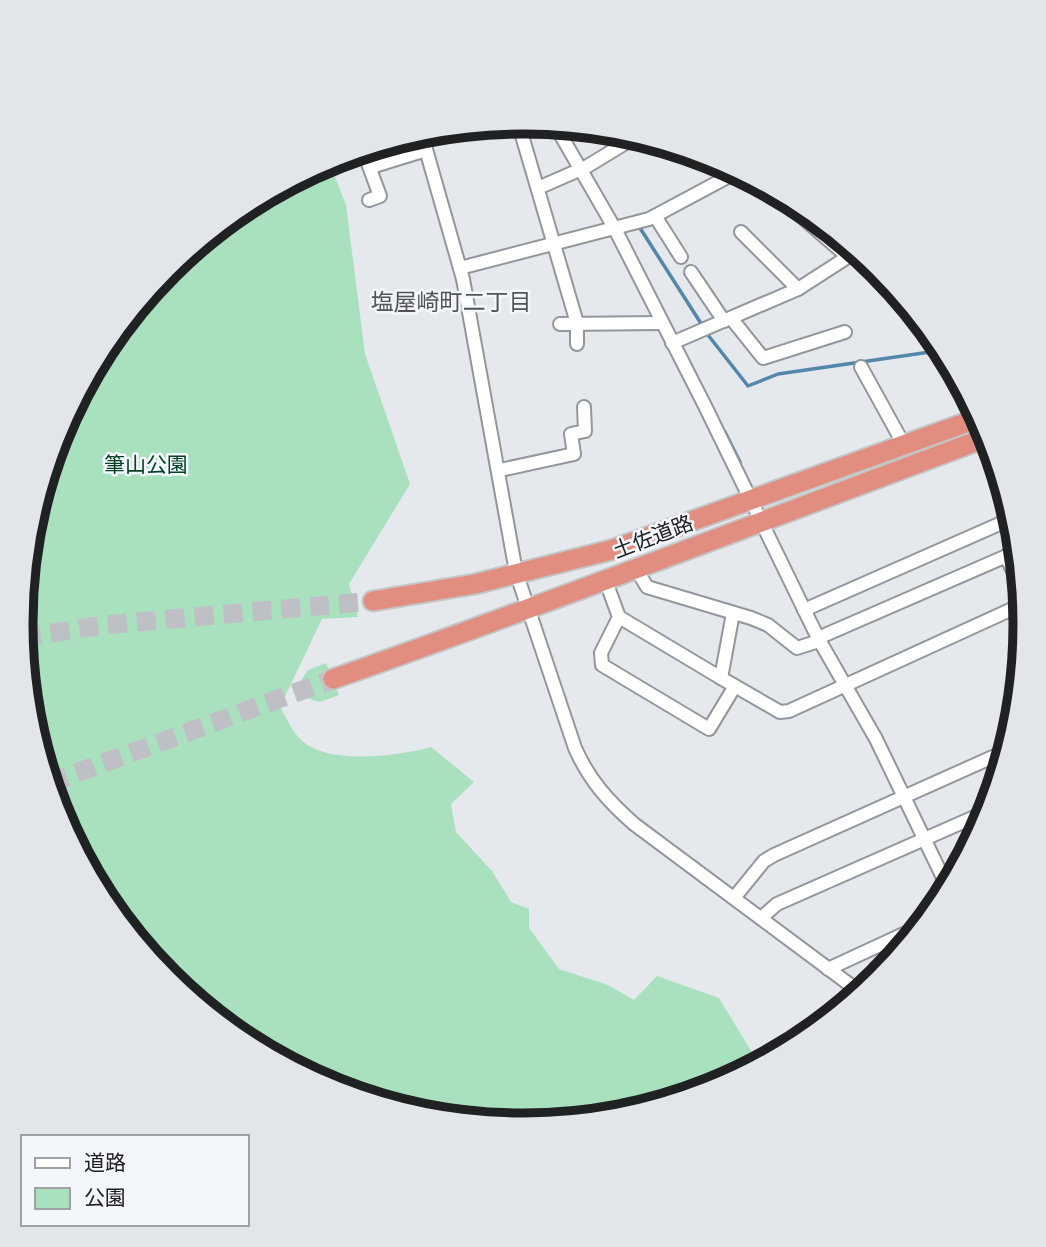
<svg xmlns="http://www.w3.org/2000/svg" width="1046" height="1247" font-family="'DejaVu Sans','Noto Sans JP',sans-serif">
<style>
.green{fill:#a9e1bf}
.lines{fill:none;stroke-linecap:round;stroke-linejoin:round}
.stream{stroke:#5287a9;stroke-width:3.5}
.highway-tunnel{stroke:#bec0c5;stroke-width:19;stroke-dasharray:19 10;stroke-linecap:butt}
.minor-casing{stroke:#93969a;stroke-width:16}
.highway-casing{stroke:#c5c5c6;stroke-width:23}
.minor{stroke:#fff;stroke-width:12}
.highway{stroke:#e18e81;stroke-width:19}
.labels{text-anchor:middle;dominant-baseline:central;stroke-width:5;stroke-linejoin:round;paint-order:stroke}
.park-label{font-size:21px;fill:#004326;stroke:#f3f6fa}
.street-label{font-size:21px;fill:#202123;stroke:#f3f6fa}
.neighbourhood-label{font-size:23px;fill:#515357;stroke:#f3f6fa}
.rim{fill:none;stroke:#202123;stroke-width:9}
</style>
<rect width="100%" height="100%" fill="#e5e8ed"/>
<g class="green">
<path d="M 329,161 L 346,205 L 365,354 L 410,484 L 349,584 L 358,617 L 322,619 L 280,707 C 286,717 292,731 300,739 C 327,766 398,756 431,747 L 474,782 L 451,804 L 456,832 L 492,871 L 511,902 L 529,909 L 529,928 L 559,969 L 608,985 L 634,1000 L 657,976 L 719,998 L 759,1064 C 577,1161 362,1138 203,1007 C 166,977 129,940 104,899 C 71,845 41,782 30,719 C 2,557 52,387 168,269 C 214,222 272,191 329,161 Z"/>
<polygon points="326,663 339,695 320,702 296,695 295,689 308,670"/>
</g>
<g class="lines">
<g class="stream">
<polyline points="640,228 702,325"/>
<polyline points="708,335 748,386 778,374 944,350"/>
<polyline points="725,432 740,462"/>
</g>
<g class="highway-tunnel">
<polyline points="22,638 104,625 373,601"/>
<polyline points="49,783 333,679"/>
</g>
<defs>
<g id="minor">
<polyline points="518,122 577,323 577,344"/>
<polyline points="555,125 615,229 705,406 818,638 876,739 948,888"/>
<path d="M 421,132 L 463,279 L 516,572 L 575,748 C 589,780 608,801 634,824 L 861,993"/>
<polyline points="363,150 380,196 369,200"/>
<polyline points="371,167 426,150"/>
<polyline points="538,188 586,167 637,136"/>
<polyline points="771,190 848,257"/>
<polyline points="655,216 681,257"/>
<polyline points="741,232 798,289"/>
<polyline points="853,254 894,289"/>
<polyline points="460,268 649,219 737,172"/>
<polyline points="691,272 724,321"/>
<polyline points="731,318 763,358 845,332"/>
<polyline points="560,324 662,323"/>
<polyline points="672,343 798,289 857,251"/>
<polyline points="861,367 904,445"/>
<polyline points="500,470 574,454 571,434 585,431 584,407"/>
<polyline points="1006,556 1021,588"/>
<polyline points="635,567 647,587 751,618 768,625 797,648 819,641"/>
<polyline points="605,579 619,617 601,653 602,665 709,729 735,686"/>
<polyline points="804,610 1013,518"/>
<polyline points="733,613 721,678 780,712 789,711 1023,604"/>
<polyline points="619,617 721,678"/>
<polyline points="818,638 1018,551"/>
<polyline points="734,898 764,861 774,855 1006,751"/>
<polyline points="761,918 777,904 988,811"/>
<polyline points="828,969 921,926"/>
</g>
<g id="highway">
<polyline points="373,601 475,584 611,550 979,418"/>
<path d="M 333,679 C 553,602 770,518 988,437"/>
</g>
</defs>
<use href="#minor" class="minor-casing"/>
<use href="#highway" class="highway-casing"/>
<use href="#minor" class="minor"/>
<use href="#highway" class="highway"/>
</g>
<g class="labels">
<g class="park-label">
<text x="146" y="465">筆山公園</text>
</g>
<g class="street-label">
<text transform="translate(653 537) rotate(-21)">土佐道路</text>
</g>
<g class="neighbourhood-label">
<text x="451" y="302">塩屋崎町二丁目</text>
</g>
</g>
<path d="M0 0H1046V1247H0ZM522 134H524A489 489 0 0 1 1013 623V624A489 489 0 0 1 524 1113H522A489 489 0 0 1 33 624V623A489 489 0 0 1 522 134Z" fill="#e2e5e9" fill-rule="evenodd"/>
<path class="rim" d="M522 134H524A489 489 0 0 1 1013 623V624A489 489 0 0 1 524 1113H522A489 489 0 0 1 33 624V623A489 489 0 0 1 522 134Z"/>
<rect x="21" y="1135" width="228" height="91" fill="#f3f6fa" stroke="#9fa1a4" stroke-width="2"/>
<rect x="35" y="1158" width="35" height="10" fill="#ffffff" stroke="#9fa1a4" stroke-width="2"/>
<text x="84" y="1170" font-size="21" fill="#202123">道路</text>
<rect x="35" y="1188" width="35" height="21" fill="#a9e1bf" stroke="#9fa1a4" stroke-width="2"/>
<text x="84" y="1205" font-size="21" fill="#202123">公園</text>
</svg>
